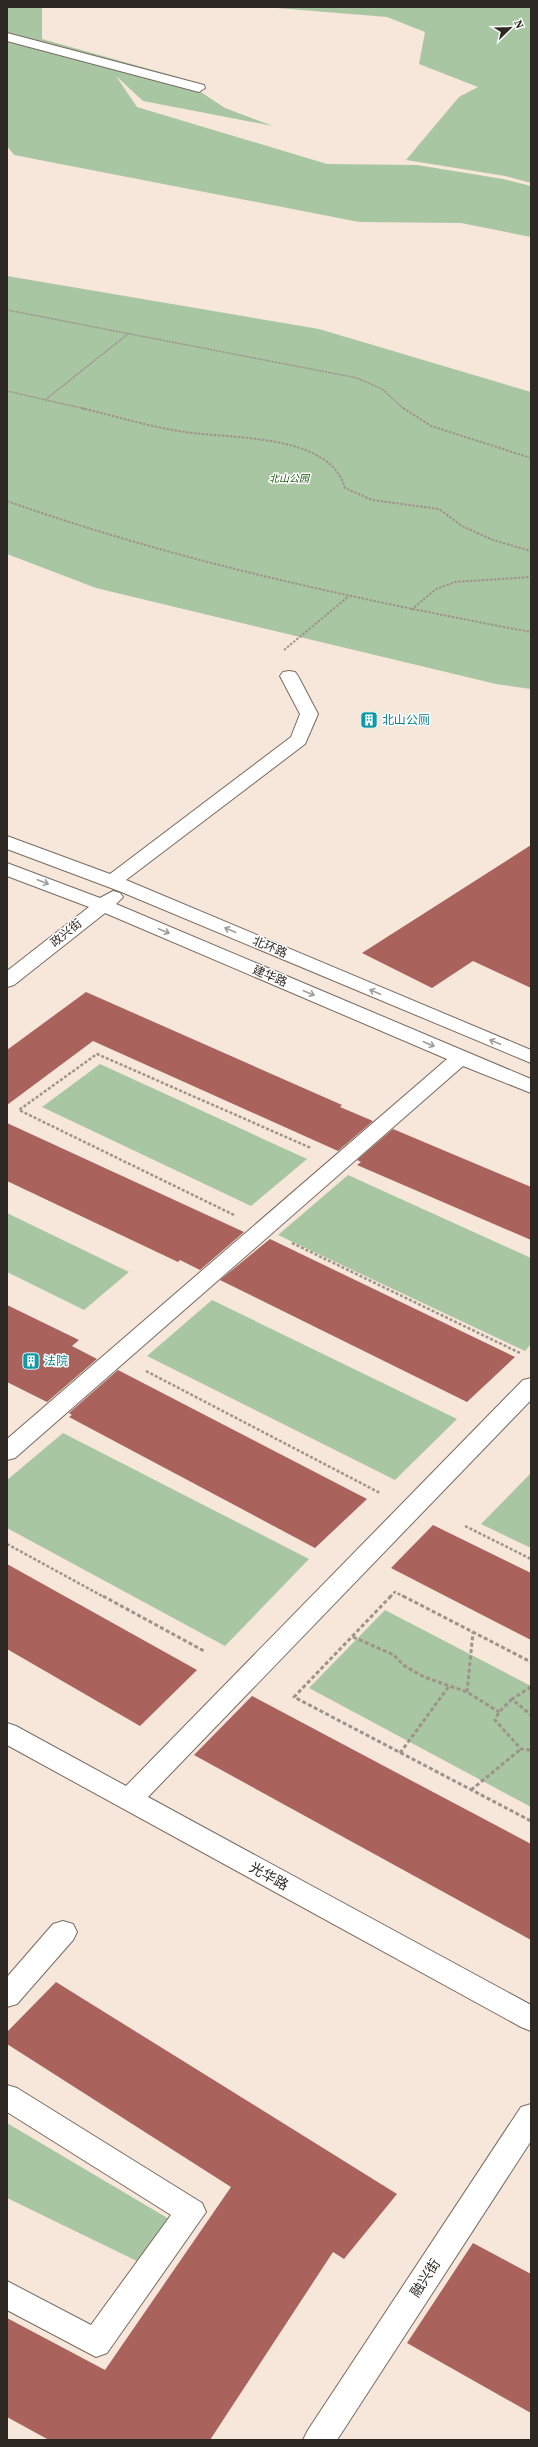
<svg xmlns="http://www.w3.org/2000/svg" width="538" height="2447" font-family="'Source Serif 4','Noto Sans SC',serif">
<style>
.green{fill:#a9c6a3}
.building{fill:#a9625c}
.lines{fill:none;stroke-linecap:round;stroke-linejoin:round}
.minor-casing{stroke:#786b60;stroke-width:2}
.path-far3{stroke:#9e938a;stroke-width:1.5;stroke-dasharray:2 1;stroke-linecap:butt}
.path-far2{stroke:#9e938a;stroke-width:2;stroke-dasharray:2.5 1.5;stroke-linecap:butt}
.path-far1{stroke:#9e938a;stroke-width:2.5;stroke-dasharray:3 2;stroke-linecap:butt}
.path{stroke:#9e938a;stroke-width:3;stroke-dasharray:4 2.5;stroke-linecap:butt}
.minor{fill:#fff;fill-rule:evenodd}
.oneway{stroke:#a09e9c}
.labels{text-anchor:middle;dominant-baseline:central;stroke-width:3;stroke-linejoin:round;paint-order:stroke}
.far-park-label{font-size:10px;font-style:italic;fill:#1c5a0e;stroke:#fff}
.culture-label{font-size:12px;fill:#0d838f;stroke:#fff;text-anchor:start}
.street-label{font-size:12px;fill:#2d2823;stroke:#fff}
.near-street-label{font-size:14px;fill:#2d2823;stroke:#fff}
</style>
<rect width="100%" height="100%" fill="#f6e7da"/>
<g class="green">
<polygon points="7,7 42,7 42,39 178,77 225,108 273,126 143,101 116,76 137,107 327,164 417,165 503,179 531,186 531,237 461,223 359,222 14,155 7,146"/>
<polygon points="265,7 531,7 531,183 505,176 406,160 459,97 478,87 419,64 425,32 387,17"/>
<polygon points="7,276 319,329 531,392 531,689 496,684 96,588 7,554"/>
<polygon points="100,1064 307,1159 251,1206 42,1107"/>
<polygon points="348,1175 531,1258 531,1344 525,1351 278,1235"/>
<polygon points="7,1213 129,1272 84,1310 7,1272"/>
<polygon points="212,1300 457,1419 395,1480 147,1356"/>
<polygon points="63,1433 309,1559 225,1646 7,1528 7,1480"/>
<polygon points="531,1473 531,1548 481,1524"/>
<polygon points="385,1610 531,1686 531,1807 309,1688"/>
<polygon points="7,2123 169,2219 141,2263 7,2198"/>
</g>
<g class="building">
<polygon points="531,845 531,988 473,961 432,988 362,953"/>
<polygon points="86,992 342,1105 340,1107 373,1121 338,1151 93,1041 7,1105 7,1050"/>
<polygon points="7,1123 244,1232 200,1270 180,1260 178,1262 7,1181"/>
<polygon points="393,1129 531,1187 531,1240 357,1165 361,1162 357,1160"/>
<polygon points="270,1239 515,1357 467,1402 220,1280"/>
<polygon points="7,1305 79,1340 72,1346 97,1359 47,1402 7,1382"/>
<polygon points="118,1370 367,1499 315,1548 69,1417 72,1415 69,1413"/>
<polygon points="433,1525 531,1573 531,1640 391,1568"/>
<polygon points="7,1564 197,1670 140,1726 7,1649"/>
<polygon points="252,1696 531,1844 531,1940 194,1755"/>
<polygon points="56,1982 397,2194 344,2259 333,2252 210,2440 49,2440 7,2417 7,2318 105,2370 231,2187 7,2044 7,2032"/>
<polygon points="473,2243 531,2274 531,2413 407,2343"/>
</g>
<g class="lines">
<defs>
<g id="minor">
<polygon points="7,33 204,85 205,88 199,92 7,41"/>
<polygon points="289,671 295,672 298,676 318,714 305,744 126,880 531,1050 531,1063 119,891 7,849 7,836 110,874 291,737 300,714 280,676 283,672"/>
<polygon points="7,863 100,898 113,891 120,893 123,897 116,904 531,1079 531,1093 463,1066 15,1458 7,1460 7,1439 447,1059 105,913 14,985 7,987 7,971 89,907 7,876"/>
<polygon points="531,1378 531,1400 148,1797 531,2005 531,2031 521,2027 7,1745 7,1723 16,1726 126,1786 523,1380"/>
<polygon points="63,1921 73,1924 77,1932 73,1940 17,2004 7,2007 7,1977 53,1924"/>
<polygon points="7,2085 17,2088 202,2203 206,2212 107,2353 96,2357 7,2310 7,2281 91,2325 171,2215 7,2112"/>
<polygon points="531,2104 531,2141 337,2440 303,2440 308,2430 521,2107"/>
</g>
</defs>
<use href="#minor" class="minor-casing"/>
<g class="path-far3">
<polyline points="7,310 357,378 382,389 404,409"/>
<polyline points="7,391 85,409"/>
<polyline points="45,400 129,333"/>
</g>
<g class="path-far2">
<path d="M 81,408 C 115,416 150,427 185,432 C 230,439 330,433 345,488 L 372,500 L 439,509 L 462,526 L 493,540 L 531,551"/>
<polyline points="403,408 431,426 531,458"/>
<path d="M 7,501 C 176,561 355,599 531,632"/>
<polyline points="411,610 436,589 455,582 531,577"/>
<polyline points="284,650 349,596"/>
</g>
<g class="path-far1">
<polyline points="234,1215 19,1110 97,1054 311,1148"/>
<polyline points="292,1243 520,1353"/>
<polyline points="146,1371 380,1493"/>
<polyline points="465,1526 531,1559"/>
<polyline points="7,1544 104,1597"/>
<polyline points="390,1597 395,1592 405,1597"/>
</g>
<g class="path">
<polyline points="103,1596 204,1651"/>
<polyline points="391,1596 294,1697 531,1821"/>
<polyline points="403,1596 531,1662"/>
<polyline points="353,1637 394,1655 403,1665 424,1677 467,1692 499,1712"/>
<polyline points="531,1687 512,1699 531,1715"/>
<polyline points="467,1692 473,1632"/>
<polyline points="512,1699 499,1712 495,1720 521,1749 531,1750"/>
<polyline points="400,1753 449,1686"/>
<polyline points="471,1790 521,1749"/>
</g>
<use href="#minor" class="minor"/>
</g>
<defs><path id="oneway-shaft" d="M-6 0H5M1.5-3L5.5 0L1.5 3" fill="none" stroke-width="1.6" stroke-linecap="round" stroke-linejoin="round"/></defs>
<g class="oneway">
<use href="#oneway-shaft" transform="translate(43 882) rotate(21)"/>
<use href="#oneway-shaft" transform="translate(230 930) rotate(-157)"/>
<use href="#oneway-shaft" transform="translate(164 931) rotate(23)"/>
<use href="#oneway-shaft" transform="translate(375 992) rotate(-157)"/>
<use href="#oneway-shaft" transform="translate(309 993) rotate(23)"/>
<use href="#oneway-shaft" transform="translate(495 1042) rotate(-157)"/>
<use href="#oneway-shaft" transform="translate(429 1044) rotate(23)"/>
</g>
<defs>
<symbol id="building-square" viewBox="-11 -11 22 22"><rect x="-9" y="-9" width="18" height="18" rx="4" fill="#0f9aa8" stroke="#fff"/><path d="M-4-6H4V6H1V3H-1V6H-4ZM-2.5-4.3h1.7v1.8h-1.7ZM.8-4.3h1.7v1.8H.8ZM-2.5-1h1.7V.8h-1.7ZM.8-1h1.7V.8H.8Z" fill="#fff"/></symbol>
</defs>
<g fill-rule="evenodd">
<use href="#building-square" x="359" y="710" width="20" height="20"/>
<use href="#building-square" x="21" y="1351" width="20" height="20"/>
</g>
<g class="labels">
<g class="far-park-label">
<text x="289" y="478">北山公园</text>
</g>
<g class="culture-label">
<text x="382" y="720">北山公厕</text>
<text x="44" y="1361">法院</text>
</g>
<g class="street-label">
<text transform="translate(66 933) rotate(-39)">政兴街</text>
<text transform="translate(270 947) rotate(23)">北环路</text>
<text transform="translate(270 976) rotate(23)">建华路</text>
</g>
<g class="near-street-label">
<text transform="translate(269 1876) rotate(29)">光华路</text>
<text transform="translate(425 2278) rotate(-57)">融兴街</text>
</g>
</g>
<rect width="538" height="2447" fill="none" stroke="#2d2823" stroke-width="16"/>
<g transform="translate(510 28) rotate(67)" stroke="#ffffff" stroke-width="3" paint-order="stroke">
<path d="M0-3L7 15L0 10L-7 15Z" fill="#2d2823"/>
<text y="-6" font-size="11" font-weight="bold" text-anchor="middle" fill="#2d2823">N</text>
</g>
</svg>
